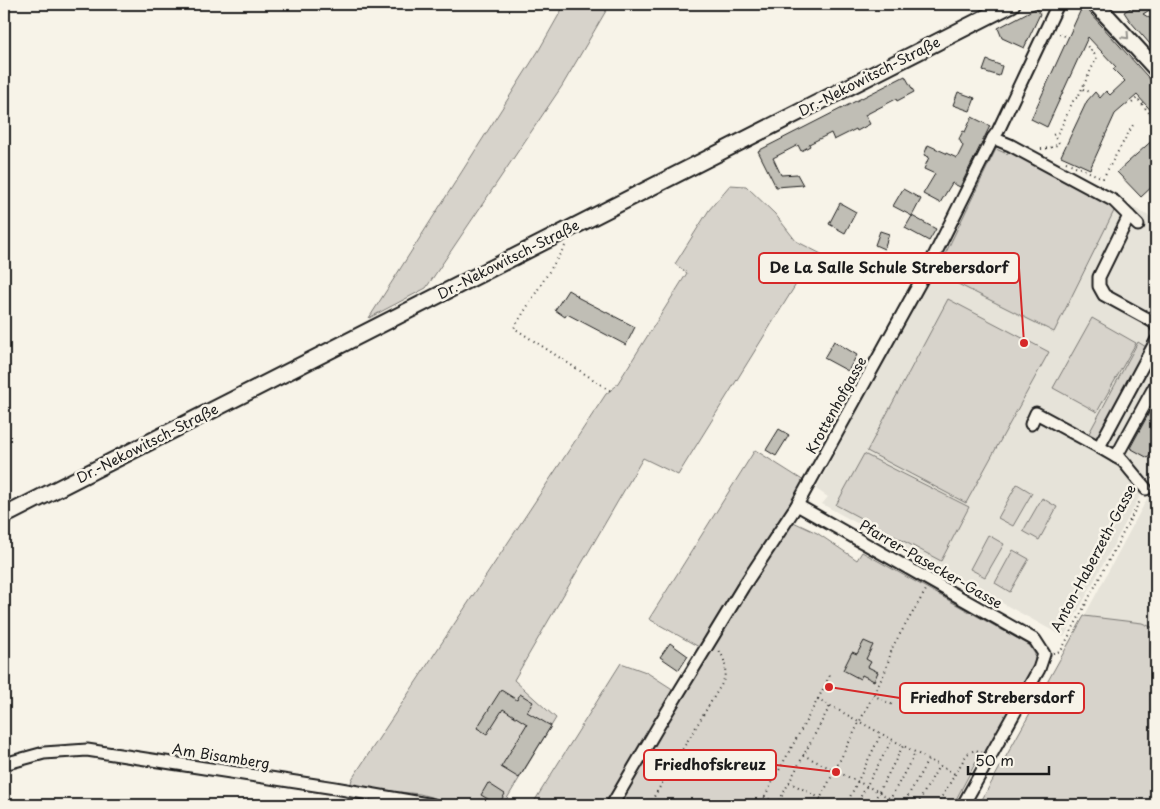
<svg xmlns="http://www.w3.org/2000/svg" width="1160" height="809" font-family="'Playpen Sans',sans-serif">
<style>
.built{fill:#e6e3d9}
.green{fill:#d7d3cb;stroke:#7a7874}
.building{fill:#c0beb5;stroke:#1c1c1c}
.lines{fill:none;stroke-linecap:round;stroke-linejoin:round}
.minor-casing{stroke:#1c1c1c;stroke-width:15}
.major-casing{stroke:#1c1c1c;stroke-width:19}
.path{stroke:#1c1c1c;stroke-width:2;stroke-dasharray:1 4;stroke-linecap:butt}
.minor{stroke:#f7f3e8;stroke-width:11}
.major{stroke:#f7f3e8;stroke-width:15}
.oneway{stroke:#94928c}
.labels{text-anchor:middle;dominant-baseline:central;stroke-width:5;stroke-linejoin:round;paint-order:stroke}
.street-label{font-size:14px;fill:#1c1c1c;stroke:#f7f3e8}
.leader{fill:none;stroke:#d62828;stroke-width:2}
.callout-dot{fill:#d62828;stroke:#f7f3e8;stroke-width:2}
.callout{fill:#f7f3e8;stroke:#d62828;stroke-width:2}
.callout-label{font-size:15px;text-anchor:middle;font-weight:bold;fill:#1c1c1c}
</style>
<rect width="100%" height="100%" fill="#f7f3e8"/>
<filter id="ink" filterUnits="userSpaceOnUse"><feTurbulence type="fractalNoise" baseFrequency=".02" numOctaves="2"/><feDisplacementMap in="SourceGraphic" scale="10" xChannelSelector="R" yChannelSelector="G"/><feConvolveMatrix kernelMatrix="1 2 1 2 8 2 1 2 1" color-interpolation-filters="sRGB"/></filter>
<g filter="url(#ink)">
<g class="built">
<polygon points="1012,141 1156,220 1156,466 1064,637 822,504 828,497 816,489 996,148 1007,152"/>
<polygon points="1156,482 1156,805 979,805 1060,662"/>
</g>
<g class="green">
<polygon points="565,4 610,4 562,86 426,288 369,318 539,50"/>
<polygon points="1010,148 1116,207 1054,332 936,273 996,149 1007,154"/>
<polygon points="730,185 746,186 775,214 796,241 833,260 831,266 808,265 678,475 643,458 514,680 556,718 503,805 459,805 420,794 350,787 352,779 606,394 616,386 687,273 675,264 709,210"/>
<polygon points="948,299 1049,352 966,503 867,451"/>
<polygon points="1092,318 1136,343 1097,412 1053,388"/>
<polygon points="1138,342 1151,350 1099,444 1087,437"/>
<polygon points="755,450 804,481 699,647 649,619"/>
<polygon points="864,454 969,507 941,561 836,505"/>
<polygon points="1017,484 1032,493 1013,526 998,518"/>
<polygon points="1042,498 1057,507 1039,540 1023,531"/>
<polygon points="789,520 817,533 857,560 862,552 1029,645 1035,654 1034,667 982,763 977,760 953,805 618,805"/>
<polygon points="988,535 1004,544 985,577 970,569"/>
<polygon points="1013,550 1029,559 1010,592 995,583"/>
<polygon points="1084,616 1142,623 1156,629 1156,805 979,805"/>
<polygon points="621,663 646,672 674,690 607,805 532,805"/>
</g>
<g class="building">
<polygon points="1137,4 1156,4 1156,6 1143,14 1156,22 1156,51 1130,21 1124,12"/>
<polygon points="1083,5 1156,86 1156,116 1137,95 1115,114 1090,169 1061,156 1087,101 1095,92 1100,98 1106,91 1110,95 1125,81 1113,69 1116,67 1088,37 1047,127 1031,119"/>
<polygon points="1036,8 1040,14 1024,48 1002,38 998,28"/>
<polygon points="987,60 1002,66 999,76 983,71"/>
<polygon points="905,76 914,92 897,101 896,99 865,115 870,124 857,131 856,129 834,140 831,133 809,144 810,146 801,151 798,145 773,158 781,175 797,174 803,185 776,187 758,151"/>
<polygon points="958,92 975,98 970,111 953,105"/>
<polygon points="972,117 990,126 960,187 952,183 940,203 923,194 935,174 924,169 929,157 924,155 928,145 957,158 963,146 959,139 963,131 965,132"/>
<polygon points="1156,137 1156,183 1141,197 1117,172"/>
<polygon points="903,189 921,199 912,216 893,206"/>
<polygon points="840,203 856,212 845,233 829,224"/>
<polygon points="912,216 936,229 929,241 905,228"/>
<polygon points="880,231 889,234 884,249 875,245"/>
<polygon points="568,290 578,296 577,297 635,327 626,345 567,314 565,317 555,310"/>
<polygon points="834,341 857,355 848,371 824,358"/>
<polygon points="1156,400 1156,444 1148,458 1130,448"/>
<polygon points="779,429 789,435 776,456 766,450"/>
<polygon points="864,641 873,645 866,659 871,662 868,667 878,672 874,681 862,675 860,679 843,670 852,652 857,654"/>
<polygon points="670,643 688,656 679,670 660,657"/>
<polygon points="501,690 517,700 520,694 533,702 527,712 551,726 519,778 501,767 527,724 503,709 487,734 477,728"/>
<polygon points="488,783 505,794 498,805 481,795"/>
</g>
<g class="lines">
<defs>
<g id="minor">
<polyline points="993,138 1010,145 1114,201 1138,225"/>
<polyline points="1129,216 1099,277 1099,286 1104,295 1148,319 1155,323 1156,326"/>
<polyline points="1031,424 1036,413 1099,447"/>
<polyline points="1116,457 1156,384"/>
<polyline points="1146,489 1123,461 1099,447 1156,341"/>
<polyline points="797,505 1035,640 1044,654 1039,669 963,805"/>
<polyline points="4,764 44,753 87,750 335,788 433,805"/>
<polyline points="612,805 659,725 743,587 797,505 929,266 993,138 998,131 1058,4"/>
</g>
<g id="major">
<polyline points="1096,4 1156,69"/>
<polyline points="4,516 1012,4"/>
</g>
</defs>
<use href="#minor" class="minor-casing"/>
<use href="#major" class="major-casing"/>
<g class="path">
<polyline points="1059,34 1068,37"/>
<polyline points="1083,89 1092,93"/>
<polyline points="1132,103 1137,98 1156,121"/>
<polyline points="1041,149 1050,148 1059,144 1059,143 1053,135 1059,132 1074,99 1078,97 1097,57 1087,46 1084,45"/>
<polyline points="1066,162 1103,178 1133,125"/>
<polyline points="565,246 514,328 611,391"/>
<polyline points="1152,479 1156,472"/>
<polyline points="1053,653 1061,651 1141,499"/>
<polyline points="873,695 893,705"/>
<polyline points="818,699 830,675"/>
<polyline points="803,755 879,792 901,805"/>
<polyline points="789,782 833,805"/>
<polyline points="764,797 782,805"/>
<path d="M 649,805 L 723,682 C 727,669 726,659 717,648"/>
<polyline points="760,805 818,699 955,774"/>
<polyline points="777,805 830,706"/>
<polyline points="817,805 885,672 893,646 926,590"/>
<polyline points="846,805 881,734"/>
<polyline points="856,805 892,740"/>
<polyline points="872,805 903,746"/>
<polyline points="887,805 915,753"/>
<polyline points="903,805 928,760"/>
<polyline points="917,805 939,766"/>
<polyline points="937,805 967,754 975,750 982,752"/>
</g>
<use href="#minor" class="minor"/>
<use href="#major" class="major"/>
</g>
<defs><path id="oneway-chevron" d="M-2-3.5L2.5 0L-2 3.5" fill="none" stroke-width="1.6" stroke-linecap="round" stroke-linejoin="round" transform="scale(1.25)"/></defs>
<use class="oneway" href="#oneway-chevron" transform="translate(1126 36) rotate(47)"/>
</g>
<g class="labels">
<g class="street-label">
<text transform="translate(869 76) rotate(-27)">Dr.-Nekowitsch-Straße</text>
<text transform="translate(508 259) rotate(-27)">Dr.-Nekowitsch-Straße</text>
<text transform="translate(836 405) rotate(-61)">Krottenhofgasse</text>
<text transform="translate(147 443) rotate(-27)">Dr.-Nekowitsch-Straße</text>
<text transform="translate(1093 558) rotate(-62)">Anton-Haberzeth-Gasse</text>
<text transform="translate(931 564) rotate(30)">Pfarrer-Pasecker-Gasse</text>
<text transform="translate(221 756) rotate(9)">Am Bisamberg</text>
</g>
</g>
<path class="leader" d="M1024 343L1019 268M829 687L900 698M836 772L776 765"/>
<g class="callout-dot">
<circle cx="1024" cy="343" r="5"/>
<circle cx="829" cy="687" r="5"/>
<circle cx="836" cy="772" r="5"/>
</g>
<g class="callout">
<rect x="759" y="253" width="260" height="30" rx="5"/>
<rect x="900" y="683" width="184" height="30" rx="5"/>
<rect x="644" y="750" width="132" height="30" rx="5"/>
</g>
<g class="callout-label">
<text x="889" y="273">De La Salle Schule Strebersdorf</text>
<text x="992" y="703">Friedhof Strebersdorf</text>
<text x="710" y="770">Friedhofskreuz</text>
</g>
<rect width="1160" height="809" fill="none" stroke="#f7f3e8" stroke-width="20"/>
<rect x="10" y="10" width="1140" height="789" fill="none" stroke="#1c1c1c" stroke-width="2" filter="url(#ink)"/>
<path d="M968 766v8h81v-8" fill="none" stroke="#1c1c1c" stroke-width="2.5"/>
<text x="975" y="766" font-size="15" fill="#1c1c1c" stroke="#f7f3e8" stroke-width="4" paint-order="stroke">50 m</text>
</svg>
